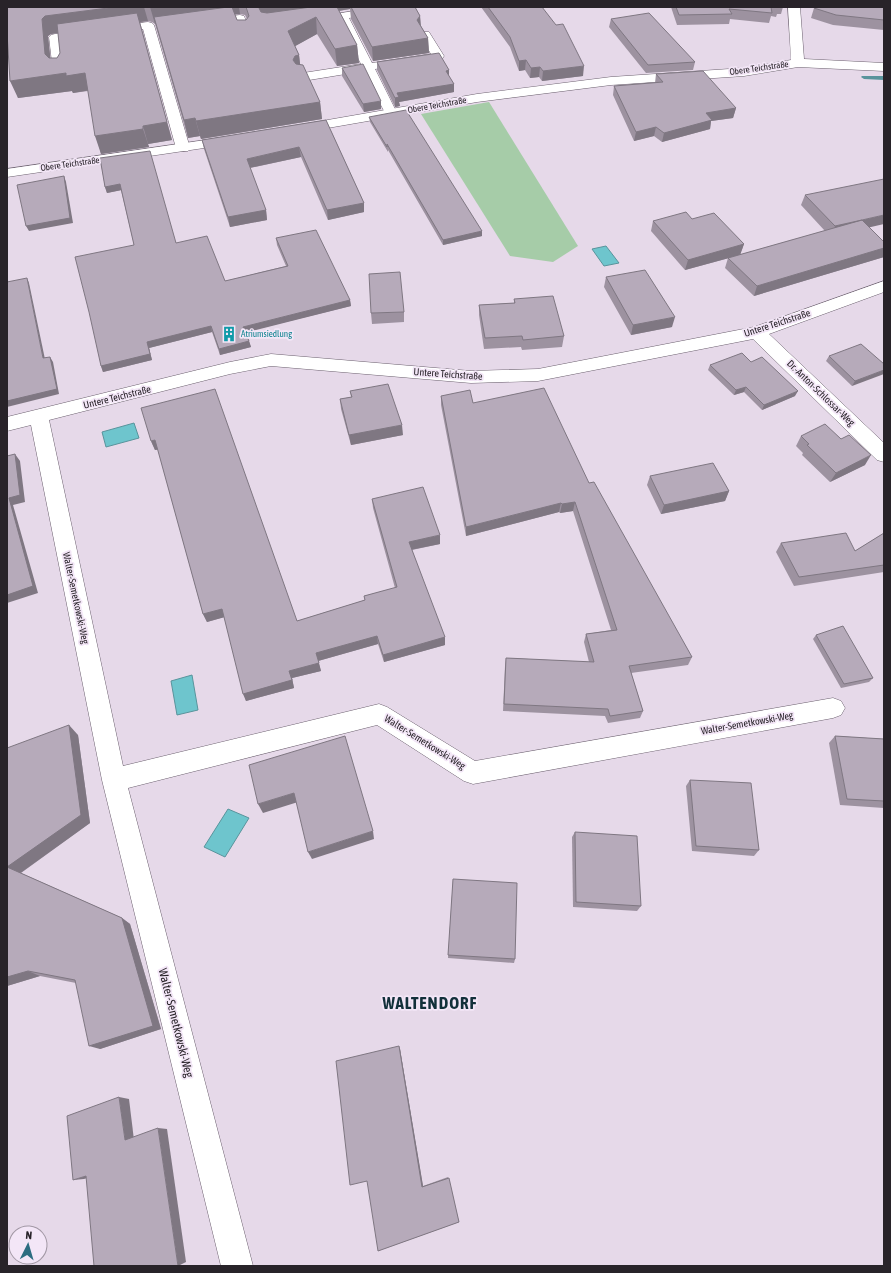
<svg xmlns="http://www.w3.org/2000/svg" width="891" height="1273" font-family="'Asap Condensed',sans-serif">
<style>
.green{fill:#a6cca8}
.water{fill:#6ec5cd;stroke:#59949c}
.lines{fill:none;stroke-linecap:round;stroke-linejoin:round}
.stream{fill:#59949c;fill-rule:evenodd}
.lane-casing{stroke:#6c616f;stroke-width:1}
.street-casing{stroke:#6c616f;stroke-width:1}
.lane{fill:#fff;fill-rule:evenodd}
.street{fill:#fff;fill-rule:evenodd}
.wall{fill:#9d92a0;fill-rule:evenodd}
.shaded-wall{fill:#7f7782}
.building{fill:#b6aaba;stroke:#7f7782}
.labels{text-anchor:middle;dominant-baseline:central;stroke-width:3.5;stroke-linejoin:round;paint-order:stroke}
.far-street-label{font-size:9px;fill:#282329;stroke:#f3e6f7}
.far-culture-label{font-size:9px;fill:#0d838f;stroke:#f3e6f7;text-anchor:start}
.street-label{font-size:10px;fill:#282329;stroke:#f3e6f7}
.near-street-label{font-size:12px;fill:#282329;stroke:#f3e6f7}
.near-district-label{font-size:17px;font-weight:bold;letter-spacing:1px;fill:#12303a;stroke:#f3e6f7}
</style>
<rect width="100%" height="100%" fill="#e6d9e9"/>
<polygon class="green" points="489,102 578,246 553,262 510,256 421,114"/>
<g class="water">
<polygon points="606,246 619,263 604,266 592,249"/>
<polygon points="134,423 139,438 106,447 102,432"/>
<polygon points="192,675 198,710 177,715 171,681"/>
<polygon points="228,809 249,818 225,857 204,847"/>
</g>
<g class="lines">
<polygon class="stream" points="862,76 884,76 884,80 864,79 861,77"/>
<defs>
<g id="lane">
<polygon points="378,7 406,7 400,10 349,18 372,63 431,54 419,34 421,32 429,32 444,56 442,59 438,60 375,69 397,113 395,116 387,116 385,113 364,71 303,81 299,80 297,77 299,74 303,73 361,64 339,20 315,23 311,22 309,20 311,18"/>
<polygon points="240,15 244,16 251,34 249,36 241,36 236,22 209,25 205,24 203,22 205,20 209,19"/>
<polygon points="148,22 152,23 154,25 190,148 188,151 178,151 176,148 143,29 115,32 111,31 109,29 111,27 115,26"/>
<polygon points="85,30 89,31 91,33 89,35 61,40 65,71 63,74 55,74 53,71 49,37 51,35 55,34"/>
</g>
<g id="street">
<polygon points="788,7 800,7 804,59 884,63 884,71 798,67 744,76 611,85 477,102 299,133 294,132 292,129 294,126 299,125 477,94 611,77 744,68 791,60"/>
<polygon points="233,136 238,137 240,140 238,143 7,177 7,169"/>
<polygon points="884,281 884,292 769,334 884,443 884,462 877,460 753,339 538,381 471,383 271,366 230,374 49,420 123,766 379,704 387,707 475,761 833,698 841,701 845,708 841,715 833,718 473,784 464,781 377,725 128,788 253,1266 221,1266 102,780 31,425 7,431 7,417 230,362 271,354 471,371 538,369 754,327"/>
</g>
</defs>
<use href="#lane" class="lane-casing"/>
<use href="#street" class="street-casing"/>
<use href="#lane" class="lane"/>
<use href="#street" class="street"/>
</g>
<g class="wall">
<path d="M 7,7 L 415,7 L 420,16 L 421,26 L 428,38 L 429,53 L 373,61 L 351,19 L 350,9 L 339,11 L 357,45 L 359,63 L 337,66 L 317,34 L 295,46 L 299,55 L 300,64 L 320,102 L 322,119 L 201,139 L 200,136 L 188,138 L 155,24 L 152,22 L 148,21 L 140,22 L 172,140 L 148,144 L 149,147 L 101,154 L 88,91 L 73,93 L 72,91 L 18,98 L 8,50 L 7,49 ZM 235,14 L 240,14 L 245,15 L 247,19 L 246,20 L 237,20 ZM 58,33 L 60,53 L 57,58 L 50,58 L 48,36 L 51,34 Z"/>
<polygon points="481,7 542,7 583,76 542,81 539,77 530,78 525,70 519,71 510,47"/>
<polygon points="671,7 783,7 781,14 777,14 776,17 771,16 769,23 730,19 729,24 677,25"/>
<polygon points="884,7 884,30 833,25 811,18 814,8"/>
<polygon points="611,19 695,62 693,70 646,73 609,27"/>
<polygon points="377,62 449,70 449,77 454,84 454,92 399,102 400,106 395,107 377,70"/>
<polygon points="342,68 381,109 364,112 342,76"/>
<polygon points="656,74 736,108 733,118 711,121 710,129 662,142 654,136 634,141 613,95 614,86 655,83"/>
<polygon points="369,117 482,236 443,245 388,150 388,152 370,122"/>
<polygon points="326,120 364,203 364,212 328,220 301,157 250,168 266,210 267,220 230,227 204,149 202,140"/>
<polygon points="100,158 176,243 225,281 286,266 277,245 276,238 350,300 351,306 245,332 249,341 251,347 220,355 212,332 149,348 152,360 103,372 101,366 134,245 121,190 107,193 105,187"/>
<polygon points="805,195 869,228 884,242 884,257 754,296 725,268 728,258 825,231 801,205"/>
<polygon points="692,219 744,244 740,255 685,270 651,231 653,221"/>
<polygon points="606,277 672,327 631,335 604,287"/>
<polygon points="514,299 564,336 562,347 522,350 521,347 484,349 479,315 479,305 514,303"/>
<polygon points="404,312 404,322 372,324 371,313"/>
<polygon points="829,356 884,364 852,386 826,361"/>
<polygon points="751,362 795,396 762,410 744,392 734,395 708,370 710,365"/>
<polygon points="350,391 403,435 351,445 341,409 340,399 351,397"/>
<polygon points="441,396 473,403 589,483 692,657 688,665 631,673 643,711 640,718 608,723 605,716 503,711 505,666 506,658 589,662 584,642 586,634 611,630 573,511 560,513 559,512 466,536 441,405"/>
<polygon points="801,436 865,465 830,482 802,455 803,453 796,446"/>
<polygon points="151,441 297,621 365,600 364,596 395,588 373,508 372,499 440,544 412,550 445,645 384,662 378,644 318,661 321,671 292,678 294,688 246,701 224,617 207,622 203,614 158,450 155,450"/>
<polygon points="650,476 729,491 725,501 661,514 647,485"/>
<polygon points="884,533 884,572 794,586 776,552 781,543 855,551"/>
<polygon points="816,635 873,678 869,682 841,688 813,639"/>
<polygon points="78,735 90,823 21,873 122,918 130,924 161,1029 100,1049 76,983 40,976 7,986 7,748"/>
<polygon points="835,736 884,739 884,808 840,805 829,743"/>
<polygon points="690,780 759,850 754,856 692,851 686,786"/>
<polygon points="575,832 641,906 637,911 573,907 572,837"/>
<polygon points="453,879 515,959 514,963 448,958"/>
<polygon points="399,1046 400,1049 423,1186 448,1177 459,1222 378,1251"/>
</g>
<g class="shaded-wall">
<polygon points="116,7 144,7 148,21 51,34 48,36 52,72 45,54 42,19 45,16"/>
<polygon points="150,7 239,7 240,14 155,24"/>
<polygon points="261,7 350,7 350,9 269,22 262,25 259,8"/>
<polygon points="420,16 421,31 417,20"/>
<polygon points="316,17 317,34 290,49 288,31"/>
<polygon points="428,38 429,53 373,61 372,47"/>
<polygon points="357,45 359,63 337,66 335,49"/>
<polygon points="299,55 301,72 293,60 295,56"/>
<polygon points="526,60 525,70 519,71 519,61"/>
<polygon points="584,66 583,76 542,81 543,71"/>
<polygon points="540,67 539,77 530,78 531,68"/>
<polygon points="449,70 449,79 446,71"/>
<polygon points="66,73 85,73 91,90 73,93 72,91 18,98 10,81"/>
<polygon points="454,84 454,92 399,102 400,106 395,107 395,98 397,93"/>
<polygon points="381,101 381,109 364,112 363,104"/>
<polygon points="320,102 322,119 201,139 196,121"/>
<polygon points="736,108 733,118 711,121 710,129 662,142 664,133 706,113"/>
<polygon points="195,118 200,136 188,138 184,120"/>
<polygon points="167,122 172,140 148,144 143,126"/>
<polygon points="656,127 654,136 634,141 636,132"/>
<polygon points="143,129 149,147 101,154 95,136"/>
<polygon points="299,147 301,157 249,168 247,159"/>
<polygon points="64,176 66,182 73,223 29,231 26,226"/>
<polygon points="120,184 122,190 107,193 105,187"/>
<polygon points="364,203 364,212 328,220 327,210"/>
<polygon points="266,210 267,220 230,227 228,217"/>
<polygon points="884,215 884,224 858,230 862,220"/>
<polygon points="862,220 831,236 835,226"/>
<polygon points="482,231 482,236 443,245 443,240"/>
<polygon points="744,244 740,255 685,270 688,260"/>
<polygon points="884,248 884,257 754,296 757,286"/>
<polygon points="27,278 29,283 46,364 43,358"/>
<polygon points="350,300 351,306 244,333 243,327"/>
<polygon points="675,317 672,327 631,335 633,325"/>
<polygon points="211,326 212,332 149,348 152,360 103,372 101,366 147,342"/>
<polygon points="249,341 251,347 220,355 219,349"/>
<polygon points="50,357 53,362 59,394 7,407 7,401"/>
<polygon points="884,370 884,374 852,386 855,381"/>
<polygon points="746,387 744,392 734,395 736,390"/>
<polygon points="798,391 795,396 762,410 764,405"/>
<polygon points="402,425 403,435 351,445 349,435"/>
<polygon points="155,440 159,449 155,450 151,441"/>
<polygon points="15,454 20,461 25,502 13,505 38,593 7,603 9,498"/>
<polygon points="871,455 865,465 830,482 836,473"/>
<polygon points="729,491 725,501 661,514 664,505"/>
<polygon points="575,502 573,511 560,513 562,504"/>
<polygon points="561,503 559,512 466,536 466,527"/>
<polygon points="440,535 440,544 410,550 409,542"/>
<polygon points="222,609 225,617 207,622 203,614"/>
<polygon points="377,636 378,644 318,661 316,653"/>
<polygon points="445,637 445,645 384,662 383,655"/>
<polygon points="319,663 321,671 292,678 294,688 246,701 243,694 289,671"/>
<polygon points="69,725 78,735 90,823 19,874 7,867"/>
<polygon points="294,793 298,802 263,813 258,804"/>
<polygon points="373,831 374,839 312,859 308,852"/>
<polygon points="122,918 130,924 161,1029 100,1049 89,1046"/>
<polygon points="28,971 40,976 7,986 7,977"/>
<polygon points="399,1046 400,1049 423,1186 422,1187"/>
<polygon points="119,1097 129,1099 134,1140 125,1140"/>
<polygon points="158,1128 167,1129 186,1262 178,1266"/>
<polygon points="97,1175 84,1179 73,1180 86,1176"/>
</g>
<g class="building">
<polygon points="7,7 116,7 45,16 42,19 45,54 49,58 57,58 60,53 57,24 137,13 167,122 143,126 143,129 95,136 85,73 66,76 66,73 10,81 7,33"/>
<polygon points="228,7 232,7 237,20 246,20 249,16 246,7 261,7 259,8 261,12 267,13 311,7 337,7 357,45 335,49 316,17 288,31 299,55 295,56 293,60 296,64 303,65 320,102 196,121 195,118 184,120 154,17"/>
<polygon points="351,7 415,7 420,16 417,20 428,38 372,47"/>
<polygon points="488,7 542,7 556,25 563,24 584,66 543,71 540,67 531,68 526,60 519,61 510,37"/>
<polygon points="676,7 771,7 772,13 729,9 732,14 679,15"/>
<polygon points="815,7 884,7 884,20 836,15 814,8"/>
<polygon points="649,13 695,62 648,65 611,19"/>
<polygon points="439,53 449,70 446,71 454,84 397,93 399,97 395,98 377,62"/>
<polygon points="363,64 381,101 363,104 342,68"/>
<polygon points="703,71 736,108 706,113 712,120 664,133 656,127 636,132 614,86 663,82 656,74"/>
<polygon points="406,110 482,231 443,240 387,144 387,147 369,117"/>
<polygon points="326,120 364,203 327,210 299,147 247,159 266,210 228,217 202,140"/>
<polygon points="150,151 176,243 207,236 225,281 288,266 276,238 316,230 350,300 243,327 249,341 219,349 211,326 147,342 150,354 101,366 89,312 75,257 134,245 120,184 105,187 100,158"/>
<polygon points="64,176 70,218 26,226 17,185"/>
<polygon points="884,179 884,215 862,220 884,242 884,248 757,286 728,258 862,220 835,226 805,195"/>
<polygon points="686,212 692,219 714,213 744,244 688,260 653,221"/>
<polygon points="645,270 675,317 633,325 606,277"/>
<polygon points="400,272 404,312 371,313 369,274"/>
<polygon points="27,278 43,358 50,357 57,389 7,401 7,282"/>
<polygon points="553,296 564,336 523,340 522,336 485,338 479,305 515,303 514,299"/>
<polygon points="861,344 884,364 884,370 855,381 829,356"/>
<polygon points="742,353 751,362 762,357 798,391 764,405 746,387 736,390 710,365"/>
<polygon points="388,384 402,425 349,435 340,399 352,397 350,391"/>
<polygon points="544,388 589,483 594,482 692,657 629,666 643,711 610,716 608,709 504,704 506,658 594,662 586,634 617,630 575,502 562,504 561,503 466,527 441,396 470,390 473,403"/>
<polygon points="215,389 297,621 365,600 364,596 397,587 372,499 423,487 440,535 409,542 445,637 383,655 377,636 316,653 319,663 289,671 292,680 243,694 222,609 203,614 155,440 151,441 141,408"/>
<polygon points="825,424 841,439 849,435 871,455 836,473 807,445 809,444 801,436"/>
<polygon points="15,454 20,495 9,498 33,586 7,595 7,456"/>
<polygon points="713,463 729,491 664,505 650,476"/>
<polygon points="846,533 855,551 884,533 884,565 799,577 781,543"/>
<polygon points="843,626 873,678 844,684 816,635"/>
<polygon points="69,725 81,815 7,867 122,918 153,1026 89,1046 75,980 28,971 7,977 7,748"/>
<polygon points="345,736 373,831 308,852 294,793 258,804 249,765"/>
<polygon points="835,736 884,739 884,801 847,799"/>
<polygon points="690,780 751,783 759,850 696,846"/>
<polygon points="575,832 637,836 641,906 576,902"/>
<polygon points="453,879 517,883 515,959 448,955"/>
<polygon points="399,1046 422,1187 449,1178 459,1222 378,1251 367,1181 350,1185 336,1061"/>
<polygon points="119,1097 125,1140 158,1128 178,1266 94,1266 86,1176 73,1180 67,1116"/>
</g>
<defs>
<symbol id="building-bare" viewBox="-9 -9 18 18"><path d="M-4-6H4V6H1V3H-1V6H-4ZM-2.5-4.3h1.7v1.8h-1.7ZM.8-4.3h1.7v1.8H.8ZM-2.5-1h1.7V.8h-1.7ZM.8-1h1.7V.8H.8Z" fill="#0f9aa8" stroke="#f3e6f7" stroke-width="2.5" paint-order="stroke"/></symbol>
</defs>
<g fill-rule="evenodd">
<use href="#building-bare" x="218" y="323" width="22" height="22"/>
</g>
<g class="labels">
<g class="far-street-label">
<text transform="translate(759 68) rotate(-8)">Obere Teichstraße</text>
<text transform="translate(437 105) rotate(-10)">Obere Teichstraße</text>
<text transform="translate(70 164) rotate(-8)">Obere Teichstraße</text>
</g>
<g class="far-culture-label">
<text x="241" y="334">Atriumsiedlung</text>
</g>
<g class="street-label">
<text transform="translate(777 323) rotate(-18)">Untere Teichstraße</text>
<text transform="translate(448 374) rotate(4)">Untere Teichstraße</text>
<text transform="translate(821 393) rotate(44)">Dr.-Anton-Schlossar-Weg</text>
<text transform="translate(117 397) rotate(-14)">Untere Teichstraße</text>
<text transform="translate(76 598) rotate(78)">Walter-Semetkowski-Weg</text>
<text transform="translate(747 723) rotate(-10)">Walter-Semetkowski-Weg</text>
<text transform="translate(425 742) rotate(32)">Walter-Semetkowski-Weg</text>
</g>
<g class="near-street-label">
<text transform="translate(176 1023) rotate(76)">Walter-Semetkowski-Weg</text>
</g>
<g class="near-district-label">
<text x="430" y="1003">WALTENDORF</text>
</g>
</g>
<rect width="891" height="1273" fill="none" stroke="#282329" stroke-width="16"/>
<g transform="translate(28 1245) rotate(5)"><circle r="19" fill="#f3e6f7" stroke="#a298a5"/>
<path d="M0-3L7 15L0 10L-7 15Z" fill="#2c6d81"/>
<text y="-6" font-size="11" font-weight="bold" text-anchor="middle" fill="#282329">N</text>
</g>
</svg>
